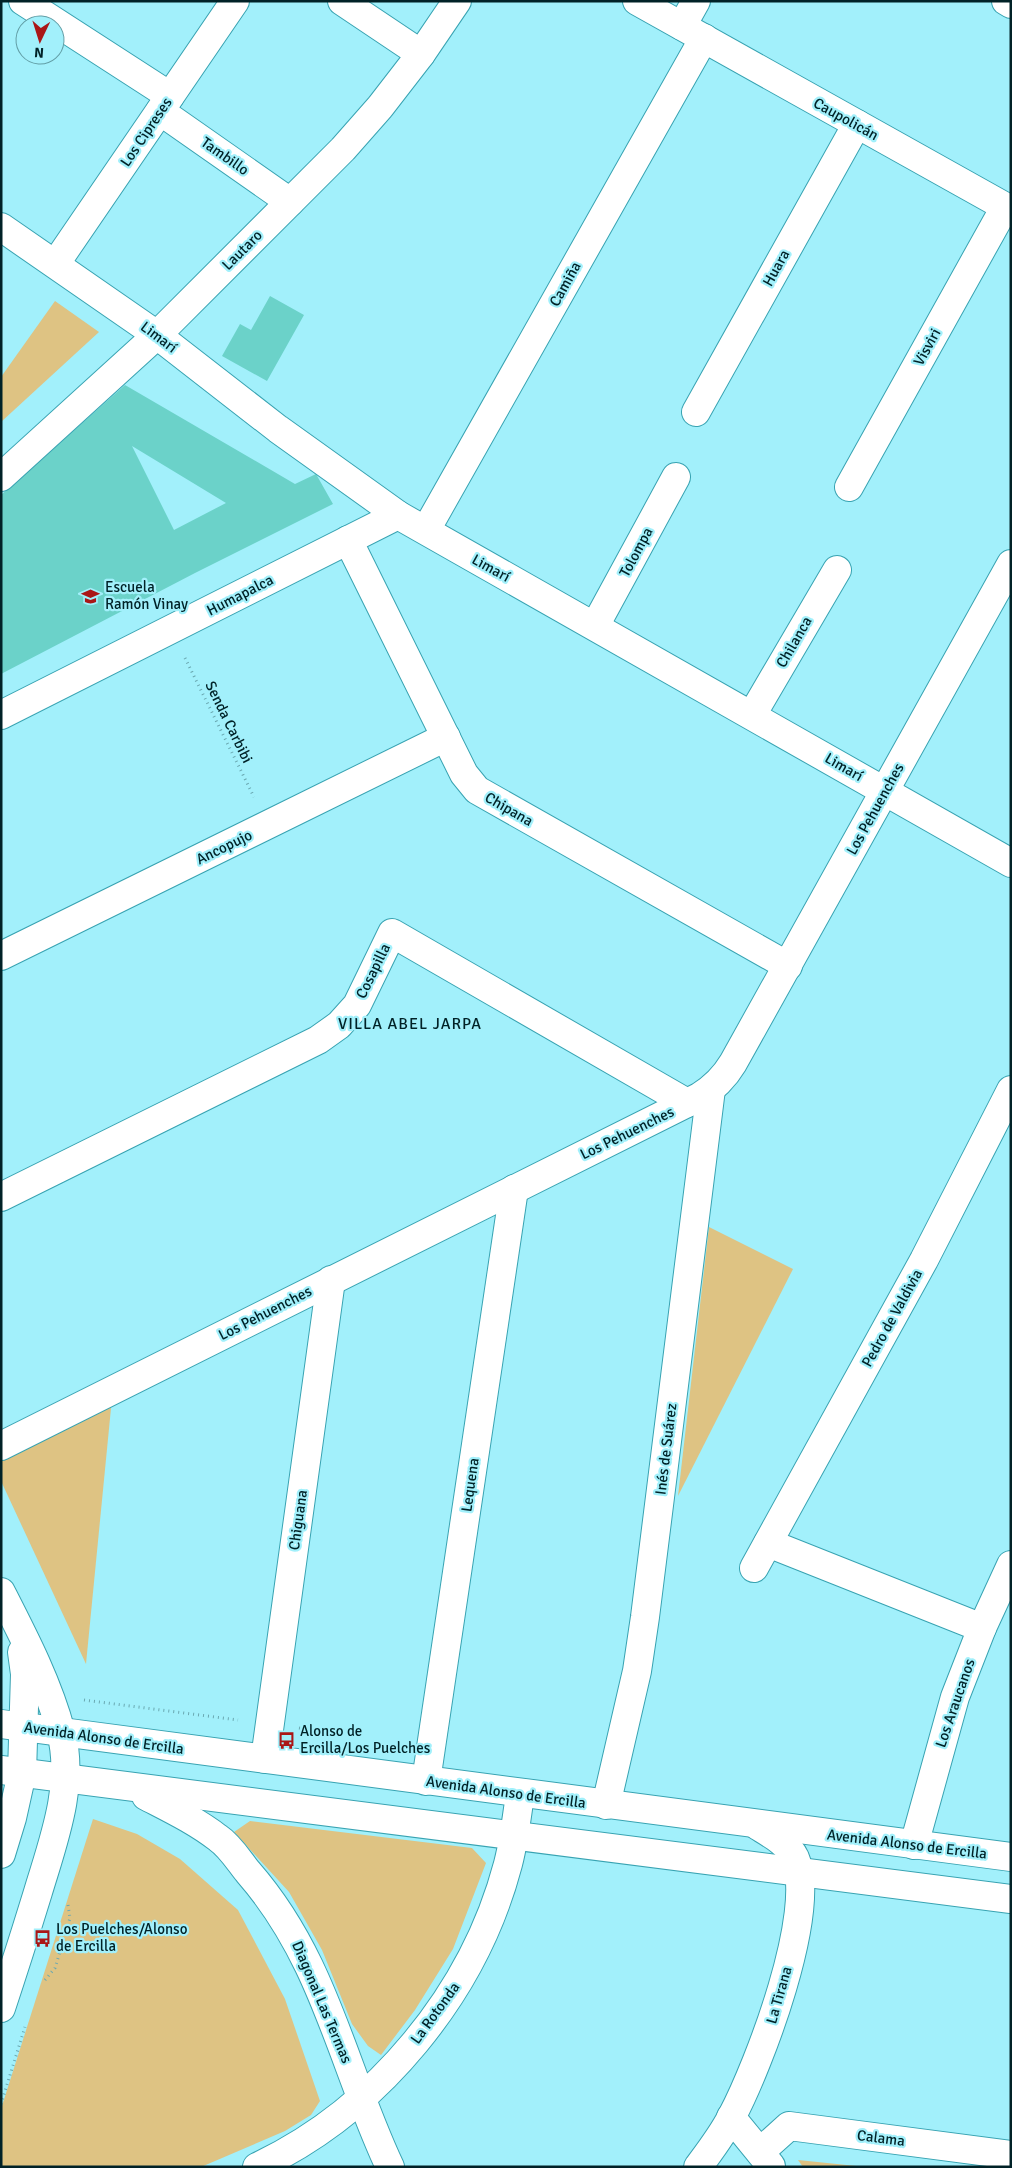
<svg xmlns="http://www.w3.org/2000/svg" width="1012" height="2168" font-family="Signika,sans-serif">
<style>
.green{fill:#dec383}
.building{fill:#6bd2c9;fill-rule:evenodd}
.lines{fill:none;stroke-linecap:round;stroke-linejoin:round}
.street-casing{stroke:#38a3b2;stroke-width:30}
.secondary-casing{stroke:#38a3b2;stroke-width:30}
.path{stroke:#6aa8b1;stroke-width:3;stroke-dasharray:1 4;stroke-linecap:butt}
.street{stroke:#fff;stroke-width:28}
.secondary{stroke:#fff;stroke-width:28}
.labels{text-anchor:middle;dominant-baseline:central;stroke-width:4.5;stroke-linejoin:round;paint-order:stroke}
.street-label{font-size:15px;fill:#012227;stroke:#a2f0fb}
.poi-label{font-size:15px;fill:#012227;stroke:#a2f0fb;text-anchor:start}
.neighbourhood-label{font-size:16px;letter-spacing:1px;fill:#012227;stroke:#a2f0fb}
</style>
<rect width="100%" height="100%" fill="#a2f0fb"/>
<g class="green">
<polygon points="55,301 99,332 1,422 1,377"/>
<polygon points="709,1227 793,1269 678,1496"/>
<polygon points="112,1398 86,1664 1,1481 1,1457"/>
<polygon points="93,1819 137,1834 180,1859 238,1910 285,1999 320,2101 311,2115 285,2131 201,2167 1,2167 1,2109"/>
<polygon points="250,1821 472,1848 486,1863 453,1949 415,2010 381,2055 368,2046 352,2024 322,1950 289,1892 234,1832"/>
<polygon points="798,2160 866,2167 803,2167"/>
</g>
<g class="building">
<polygon points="270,296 304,315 267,381 222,356 240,324 251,330"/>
<path d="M 125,385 L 295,484 L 316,474 L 333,504 L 195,573 L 1,674 L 1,495 ZM 132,446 L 226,503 L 174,530 Z"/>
</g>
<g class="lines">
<defs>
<g id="street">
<polyline points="23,1 170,96"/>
<polyline points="342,1 421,54"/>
<polyline points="637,1 1011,210"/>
<polyline points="1006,1 1011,4"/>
<polyline points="682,26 696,1"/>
<polyline points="160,111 290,202"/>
<polyline points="1,227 157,335 278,429 398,515 1011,863"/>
<polyline points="56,263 235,1"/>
<polyline points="696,412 857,124"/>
<polyline points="1,477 157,335 343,149 380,107 421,54 457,1"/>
<polyline points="849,487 1005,207"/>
<polyline points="426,530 704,38"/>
<polyline points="348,540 464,774 477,790 788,966"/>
<polyline points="595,626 676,477"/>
<polyline points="1,715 398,515"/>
<polyline points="752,715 837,570"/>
<polyline points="1,956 446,737"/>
<polyline points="1,1197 318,1040 339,1025 357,1005 392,933 687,1103"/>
<path d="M 1,1446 L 699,1097 C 714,1088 724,1078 733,1063 L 1011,564"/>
<polyline points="768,1543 982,1628"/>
<polyline points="754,1568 924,1260 1011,1090"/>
<polyline points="265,1759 331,1280"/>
<polyline points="426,1781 514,1189"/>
<polyline points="606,1805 637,1671 645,1617 711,1089"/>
<polyline points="914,1845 955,1697 982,1628 1011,1565"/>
<polyline points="731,2117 771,2166"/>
<polyline points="760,2152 789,2126 1011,2155"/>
<path d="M 257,2167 C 378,2110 474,1993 508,1864 C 514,1841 517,1817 520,1794"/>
</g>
<g id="secondary">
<path d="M 1,1592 C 24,1637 48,1683 61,1732 C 75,1785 53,1842 38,1892 C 26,1931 14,1969 1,2008"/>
<polyline points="1,1724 1011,1857"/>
<polyline points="1,1770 1011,1899"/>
<path d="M 146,1796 C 171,1809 196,1821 218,1838 C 230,1846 239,1861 248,1872 C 325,1960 342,2065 390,2167"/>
<polyline points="1,1854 12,1818 22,1773 25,1674 22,1652"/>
<path d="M 698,2167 C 710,2151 723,2134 732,2116 C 759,2065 818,1911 795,1858 C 788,1843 771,1834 758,1826"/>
</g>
</defs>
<use href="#street" class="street-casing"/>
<use href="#secondary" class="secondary-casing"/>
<g class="path">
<polyline points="185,658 254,797"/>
<polyline points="84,1700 238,1720"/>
<polyline points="299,1728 328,1733"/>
<polyline points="45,1980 55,1968 70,1918 68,1905"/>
<polyline points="1,2104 25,2027"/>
</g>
<use href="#street" class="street"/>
<use href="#secondary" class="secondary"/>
</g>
<defs>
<symbol id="school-bare" viewBox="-9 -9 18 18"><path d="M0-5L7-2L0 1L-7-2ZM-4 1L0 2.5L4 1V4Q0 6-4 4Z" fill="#aa1717" stroke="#a2f0fb" stroke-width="2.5" paint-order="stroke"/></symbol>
<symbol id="bus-bare" viewBox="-9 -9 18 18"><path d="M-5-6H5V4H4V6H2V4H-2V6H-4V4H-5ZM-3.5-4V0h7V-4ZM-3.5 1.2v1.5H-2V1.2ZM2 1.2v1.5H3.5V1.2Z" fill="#aa1717" stroke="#a2f0fb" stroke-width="2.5" paint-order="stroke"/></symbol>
</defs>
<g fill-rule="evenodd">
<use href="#school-bare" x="78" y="584" width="25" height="25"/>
<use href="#bus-bare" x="274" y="1728" width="25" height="25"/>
<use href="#bus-bare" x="30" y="1926" width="25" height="25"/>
</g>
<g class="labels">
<g class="street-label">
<text transform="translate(846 119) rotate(29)">Caupolicán</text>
<text transform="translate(146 132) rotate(-56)">Los Cipreses</text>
<text transform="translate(225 156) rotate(35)">Tambillo</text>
<text transform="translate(242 250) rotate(-45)">Lautaro</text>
<text transform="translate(776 268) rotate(-61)">Huara</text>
<text transform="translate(565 284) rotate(-61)">Camiña</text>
<text transform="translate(159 337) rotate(37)">Limarí</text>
<text transform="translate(927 347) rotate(-61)">Visviri</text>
<text transform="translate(636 552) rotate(-62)">Tolompa</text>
<text transform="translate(491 568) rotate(29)">Limarí</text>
<text transform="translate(240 595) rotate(-27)">Humapalca</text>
<text transform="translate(794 642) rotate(-60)">Chilanca</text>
<text transform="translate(229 722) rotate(64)">Senda Carbibi</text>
<text transform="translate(844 767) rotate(30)">Limarí</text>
<text transform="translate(509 809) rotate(30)">Chipana</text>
<text transform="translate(875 809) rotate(-61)">Los Pehuenches</text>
<text transform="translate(224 847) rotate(-26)">Ancopujo</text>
<text transform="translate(373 971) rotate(-64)">Cosapilla</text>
<text transform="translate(627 1133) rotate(-26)">Los Pehuenches</text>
<text transform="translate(265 1313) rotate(-27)">Los Pehuenches</text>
<text transform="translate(892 1318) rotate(-61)">Pedro de Valdivia</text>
<text transform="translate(666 1449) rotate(-83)">Inés de Suárez</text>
<text transform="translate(470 1485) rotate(-82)">Lequena</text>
<text transform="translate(298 1520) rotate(-82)">Chiguana</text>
<text transform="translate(955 1703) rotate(-71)">Los Araucanos</text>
<text transform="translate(104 1738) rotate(8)">Avenida Alonso de Ercilla</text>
<text transform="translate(506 1792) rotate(8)">Avenida Alonso de Ercilla</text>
<text transform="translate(907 1844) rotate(7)">Avenida Alonso de Ercilla</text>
<text transform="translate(779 1995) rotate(-74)">La Tirana</text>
<text transform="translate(322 2002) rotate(67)">Diagonal Las Termas</text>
<text transform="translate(435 2013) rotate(-54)">La Rotonda</text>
<text transform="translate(881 2138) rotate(7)">Calama</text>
</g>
<g class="poi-label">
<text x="105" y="587">Escuela<tspan x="105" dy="17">Ramón Vinay</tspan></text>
<text x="300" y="1731">Alonso de<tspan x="300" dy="17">Ercilla/Los Puelches</tspan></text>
<text x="56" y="1929">Los Puelches/Alonso<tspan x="56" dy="17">de Ercilla</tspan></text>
</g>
<g class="neighbourhood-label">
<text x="410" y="1024">VILLA ABEL JARPA</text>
</g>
</g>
<rect width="1012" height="2168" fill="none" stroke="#012227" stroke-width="5"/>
<g transform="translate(40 40) rotate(184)"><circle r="24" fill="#a2f0fb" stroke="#629ea6"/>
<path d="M0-4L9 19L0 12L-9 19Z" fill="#aa1717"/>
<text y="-8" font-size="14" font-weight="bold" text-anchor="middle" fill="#012227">N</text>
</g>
</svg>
